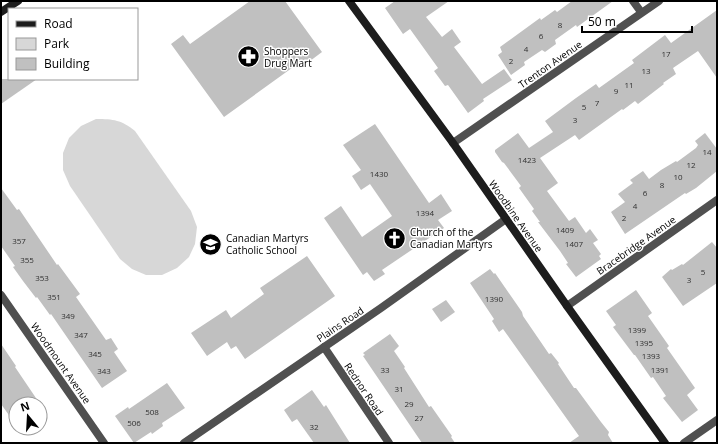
<svg xmlns="http://www.w3.org/2000/svg" width="718" height="444" font-family="'Open Sans',sans-serif">
<style>
.green{fill:#d7d7d7}
.building{fill:#c0c0c0}
.lines{fill:none;stroke-linecap:round;stroke-linejoin:round}
.street{stroke:#505050;stroke-width:8}
.secondary{stroke:#1d1d1d;stroke-width:8}
.labels{text-anchor:middle;dominant-baseline:central;stroke-width:3;stroke-linejoin:round;paint-order:stroke}
.number-label{font-size:8px;fill:#303030}
.poi-label{font-size:10px;fill:#000;stroke:#fff;text-anchor:start}
.street-label{font-size:10px;fill:#000;stroke:#fff}
</style>
<rect width="100%" height="100%" fill="#fff"/>
<path class="green" d="M 96,119 C 114,119 121,120 135,131 L 191,211 L 197,227 L 195,244 L 189,257 L 177,268 L 162,275 L 146,275 L 132,269 L 120,259 L 70,186 L 63,170 L 63,153 L 69,138 L 81,126 Z"/>
<g class="building">
<polygon points="250,1 285,1 322,52 306,64 303,60 224,117 171,44 183,35 190,44"/>
<polygon points="395,1 449,1 426,17 442,37 452,29 461,42 454,47 482,84 504,69 512,80 483,99 484,101 468,113 448,85 445,86 434,71 438,68 410,29 403,34 385,8"/>
<polygon points="572,1 613,1 577,27 576,25 555,40 556,44 545,52 542,50 524,62 525,65 511,75 498,55 502,52 500,47 540,18 541,20 555,10 557,12"/>
<polygon points="717,10 717,78 698,51 673,68 676,74 663,83 664,84 638,104 635,101 623,110 622,109 579,140 575,135 540,158 558,183 547,191 569,221 575,217 586,233 590,229 598,240 593,243 601,254 599,256 601,259 576,277 566,264 568,263 560,251 538,222 540,222 532,211 534,209 519,188 521,186 504,163 502,162 495,152 495,150 518,133 529,148 553,132 545,121 576,98 596,84 599,88 634,63 632,60 665,35 671,43"/>
<polygon points="1,79 37,79 1,104"/>
<polygon points="375,124 429,203 441,194 452,211 438,220 444,228 382,270 385,274 374,281 367,272 363,275 324,218 341,206 362,237 392,216 370,184 361,190 352,176 361,170 343,145"/>
<polygon points="705,133 717,149 717,171 696,188 686,194 685,193 625,234 611,212 625,202 618,194 633,183 630,180 643,171 649,179 661,170 676,161 677,162 696,148 698,145 695,141"/>
<polygon points="1,188 17,210 19,209 57,265 58,264 80,294 76,297 106,340 111,338 118,349 114,352 127,371 102,388 51,314 50,315 37,297 36,298 23,281 13,267 15,266 1,246"/>
<polygon points="712,242 717,248 717,283 683,306 662,277 671,269 672,270 682,264 683,265"/>
<polygon points="307,256 335,296 245,359 236,346 231,349 227,342 207,356 191,333 226,310 231,318 264,294 260,288"/>
<polygon points="490,269 494,274 495,273 522,312 523,316 549,354 551,353 559,363 558,364 574,388 576,388 601,422 609,432 608,435 613,443 569,443 579,436 503,329 499,332 492,321 494,319 470,283"/>
<polygon points="636,290 652,313 648,316 669,346 667,348 695,388 687,395 698,410 682,422 663,398 666,396 653,377 651,378 635,355 634,355 613,327 616,325 606,311"/>
<polygon points="446,300 455,312 441,322 432,309"/>
<polygon points="390,334 399,346 394,351 405,367 404,368 429,407 431,406 452,436 451,437 455,443 422,443 363,356 365,355 363,353"/>
<polygon points="1,344 16,366 15,367 40,404 16,404 16,425 1,404"/>
<polygon points="167,383 185,408 162,423 163,426 152,434 151,432 134,443 115,416 128,407 129,409"/>
<polygon points="312,390 324,407 326,405 350,443 314,443 297,419 292,422 284,410"/>
</g>
<g class="lines">
<g class="street">
<polyline points="633,1 641,12"/>
<polyline points="453,143 659,1"/>
<polyline points="1,295 104,443"/>
<polyline points="567,306 717,200"/>
<polyline points="324,347 389,443"/>
<polyline points="184,443 381,308 506,219"/>
<polyline points="684,443 717,420"/>
</g>
<g class="secondary">
<polyline points="349,1 453,143 567,306 665,443"/>
<polyline points="1,12 18,1"/>
</g>
</g>
<defs>
<symbol id="pharmacy-disc" viewBox="-11 -11 22 22"><circle r="9.5" fill="#000" stroke="#fff"/><path d="M-2-6h4v4h4v4h-4v4h-4v-4h-4v-4h4Z" fill="#fff"/></symbol>
<symbol id="church-disc" viewBox="-11 -11 22 22"><circle r="9.5" fill="#000" stroke="#fff"/><path d="M-1.2-6h2.4v3.5h3.3v2.4h-3.3V6h-2.4V-.1h-3.3v-2.4h3.3Z" fill="#fff"/></symbol>
<symbol id="school-disc" viewBox="-11 -11 22 22"><circle r="9.5" fill="#000" stroke="#fff"/><path d="M0-5L7-2L0 1L-7-2ZM-4 1L0 2.5L4 1V4Q0 6-4 4Z" fill="#fff"/></symbol>
</defs>
<g fill-rule="evenodd">
<use href="#pharmacy-disc" x="236" y="44" width="25" height="25"/>
<use href="#church-disc" x="382" y="226" width="25" height="25"/>
<use href="#school-disc" x="198" y="232" width="25" height="25"/>
</g>
<g class="labels">
<g class="number-label">
<text x="560" y="24">8</text>
<text x="541" y="35">6</text>
<text x="526" y="48">4</text>
<text x="666" y="53">17</text>
<text x="511" y="60">2</text>
<text x="646" y="70">13</text>
<text x="629" y="84">11</text>
<text x="616" y="90">9</text>
<text x="597" y="102">7</text>
<text x="584" y="106">5</text>
<text x="575" y="119">3</text>
<text x="707" y="151">14</text>
<text x="527" y="159">1423</text>
<text x="691" y="164">12</text>
<text x="379" y="173">1430</text>
<text x="678" y="176">10</text>
<text x="662" y="184">8</text>
<text x="645" y="192">6</text>
<text x="635" y="205">4</text>
<text x="425" y="212">1394</text>
<text x="624" y="217">2</text>
<text x="565" y="229">1409</text>
<text x="19" y="240">357</text>
<text x="574" y="243">1407</text>
<text x="27" y="259">355</text>
<text x="703" y="271">5</text>
<text x="42" y="277">353</text>
<text x="689" y="279">3</text>
<text x="54" y="296">351</text>
<text x="494" y="298">1390</text>
<text x="68" y="315">349</text>
<text x="637" y="329">1399</text>
<text x="81" y="334">347</text>
<text x="644" y="342">1395</text>
<text x="95" y="353">345</text>
<text x="651" y="355">1393</text>
<text x="385" y="369">33</text>
<text x="660" y="369">1391</text>
<text x="104" y="370">343</text>
<text x="399" y="388">31</text>
<text x="409" y="403">29</text>
<text x="152" y="411">508</text>
<text x="419" y="417">27</text>
<text x="134" y="422">506</text>
<text x="314" y="426">32</text>
</g>
<g class="poi-label">
<text x="264" y="51">Shoppers<tspan x="264" dy="12">Drug Mart</tspan></text>
<text x="410" y="232">Church of the<tspan x="410" dy="12">Canadian Martyrs</tspan></text>
<text x="226" y="238">Canadian Martyrs<tspan x="226" dy="12">Catholic School</tspan></text>
</g>
<g class="street-label">
<text transform="translate(550 64) rotate(-35)">Trenton Avenue</text>
<text transform="translate(516 216) rotate(55)">Woodbine Avenue</text>
<text transform="translate(636 245) rotate(-35)">Bracebridge Avenue</text>
<text transform="translate(340 324) rotate(-34)">Plains Road</text>
<text transform="translate(61 363) rotate(55)">Woodmount Avenue</text>
<text transform="translate(364 389) rotate(56)">Rednor Road</text>
</g>
</g>
<rect width="718" height="444" fill="none" stroke="#000000" stroke-width="4"/>
<rect x="8" y="8" width="130" height="72" fill="#ffffff" stroke="#999999"/>
<rect x="16" y="21" width="20" height="6" fill="#1d1d1d" stroke="#999999"/>
<text x="44" y="28" font-size="12" fill="#000000">Road</text>
<rect x="16" y="38" width="20" height="12" fill="#d7d7d7" stroke="#999999"/>
<text x="44" y="48" font-size="12" fill="#000000">Park</text>
<rect x="16" y="58" width="20" height="12" fill="#c0c0c0" stroke="#999999"/>
<text x="44" y="68" font-size="12" fill="#000000">Building</text>
<g transform="translate(28 416) rotate(342)"><circle r="19" fill="#ffffff" stroke="#999999"/>
<path d="M0-3L7 15L0 10L-7 15Z" fill="#000000"/>
<text y="-6" font-size="11" font-weight="bold" text-anchor="middle" fill="#000000">N</text>
</g>
<path d="M582 26v6h110v-6" fill="none" stroke="#000000" stroke-width="2"/>
<text x="588" y="26" font-size="12" fill="#000000" stroke="#ffffff" stroke-width="3" paint-order="stroke">50 m</text>
</svg>
